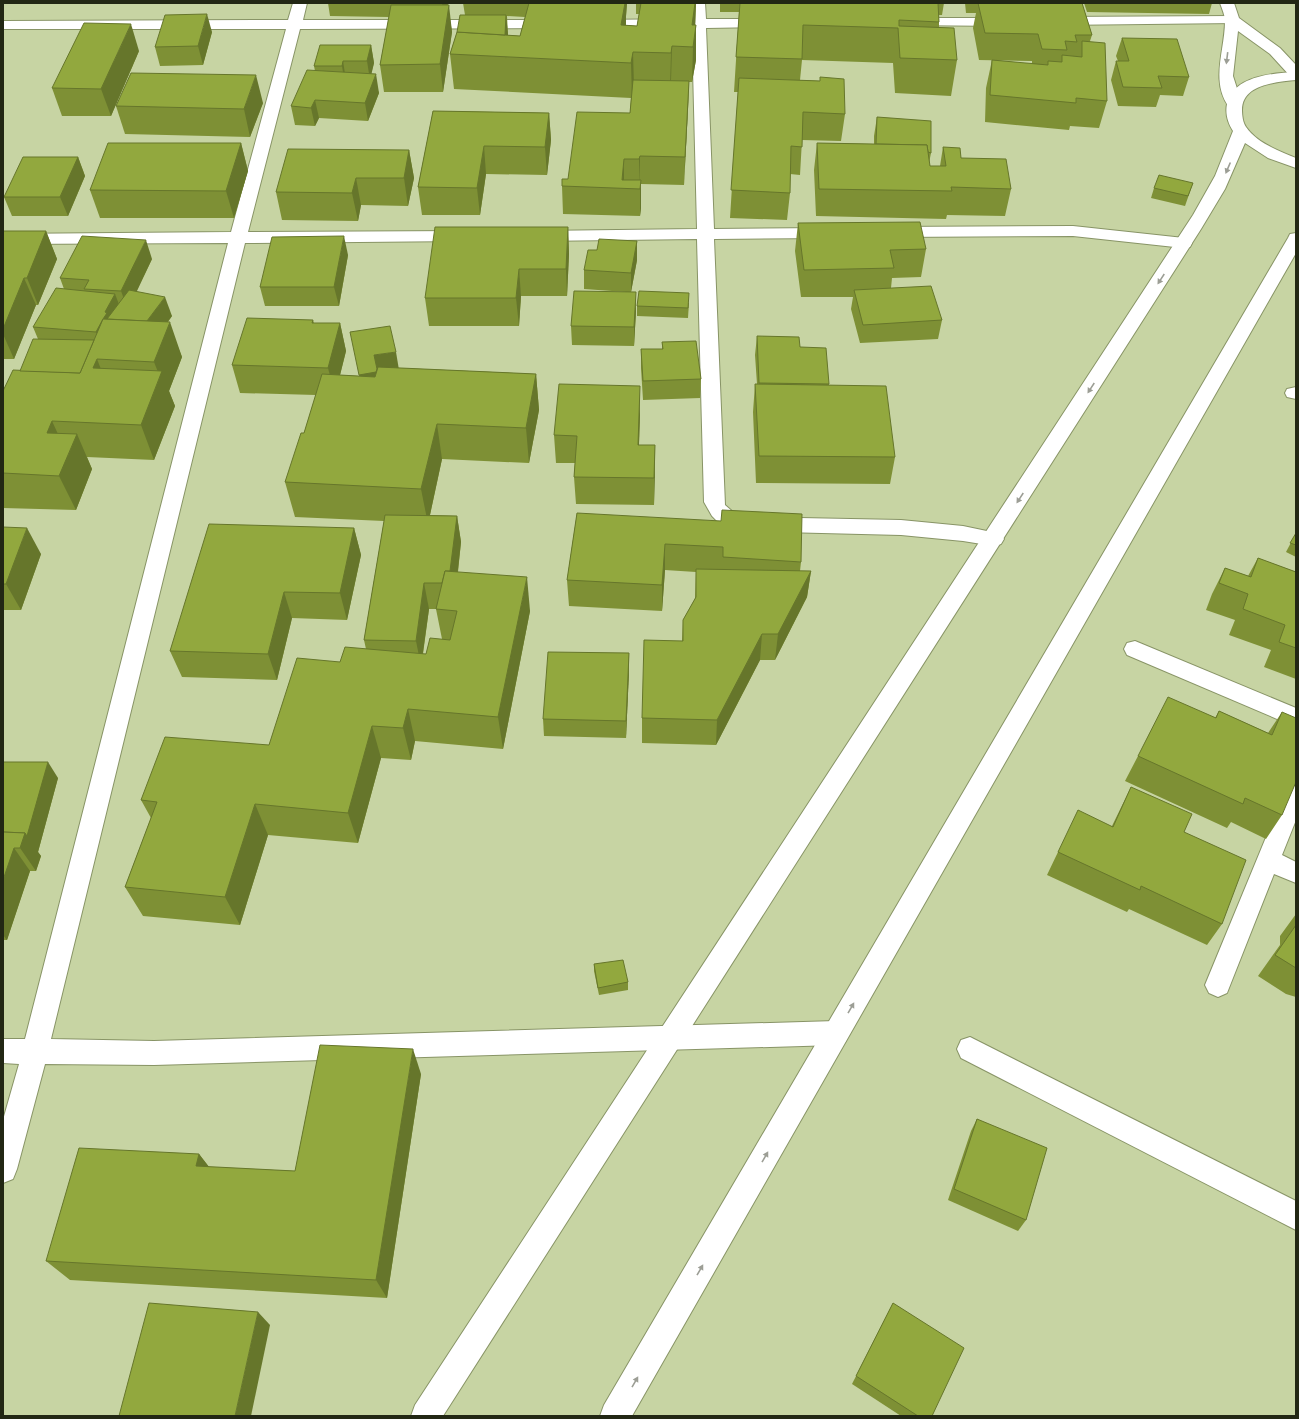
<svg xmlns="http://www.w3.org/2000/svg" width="1299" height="1419" font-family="Overpass,sans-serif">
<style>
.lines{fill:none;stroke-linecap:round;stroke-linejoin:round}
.street-casing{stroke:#889466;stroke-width:2}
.secondary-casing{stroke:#889466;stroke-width:2}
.primary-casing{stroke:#889466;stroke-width:2}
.street{fill:#fff;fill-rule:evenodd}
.secondary{fill:#fff;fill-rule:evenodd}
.primary{fill:#fff;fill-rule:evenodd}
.wall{fill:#7e9035;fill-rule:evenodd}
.shaded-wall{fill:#66762b}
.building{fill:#92a83e;stroke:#66762b}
.oneway{fill:#9c9e95}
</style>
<rect width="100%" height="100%" fill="#c7d4a3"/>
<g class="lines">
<defs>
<g id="street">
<polygon points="293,3 307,3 303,20 553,20 558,21 560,24 558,27 553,28 300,29 248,232 464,231 470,232 472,236 470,240 464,241 245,243 51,1039 154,1041 836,1021 845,1024 849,1033 845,1042 836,1045 154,1065 45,1064 17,1169 13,1179 3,1183 3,1120 19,1064 3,1063 3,1039 25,1039 228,243 3,244 3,234 231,232 286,29 3,29 3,21 288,20"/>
<polygon points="691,3 705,3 706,19 769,19 774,20 776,23 774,26 769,27 706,28 714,229 826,228 832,229 834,233 832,237 826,238 714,239 725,505 733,512 745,517 901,520 963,526 1001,534 1004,539 1001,544 994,546 963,541 901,535 745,531 719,523 712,516 704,502 697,239 538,241 532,240 530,236 532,232 538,231 697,229 692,28 595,28 590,27 588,24 590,21 595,20 691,19"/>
<polygon points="1232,16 1237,17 1239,20 1237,23 1057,25 1052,24 1050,21 1052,18 1057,17"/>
<polygon points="909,18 1003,18 1008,19 1010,22 1008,25 1003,26 904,25 902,22 904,19"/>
<polygon points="1073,226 1184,238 1190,239 1192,243 1190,247 1184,248 1073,236 892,237 886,236 884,232 886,228 892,227"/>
<polygon points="1296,387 1296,399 1287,397 1285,393 1287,389"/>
<polygon points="1135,641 1296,708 1296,727 1127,655 1124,649 1127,643"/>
<polygon points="1296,781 1296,820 1282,855 1296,862 1296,883 1274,874 1227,993 1218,997 1209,993 1205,985 1288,784"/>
<polygon points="970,1037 1296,1201 1296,1230 961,1058 957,1049 961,1040"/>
</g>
<path id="secondary" d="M 1220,3 L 1234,3 L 1239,18 L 1280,48 L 1296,65 L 1296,78 L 1291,77 L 1270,54 L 1238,31 L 1233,76 L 1242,104 L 1239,107 L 1229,107 C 1210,81 1225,50 1225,21 C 1225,15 1222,9 1220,3 Z"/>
<g id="primary">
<path d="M 1296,72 L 1296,80 C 1277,82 1242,84 1242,110 C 1242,115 1243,123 1246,127 C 1257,143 1279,151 1296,158 L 1296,168 L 1268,158 L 1245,143 L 1225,189 L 1201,229 L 443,1416 L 411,1416 L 415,1405 L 1193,215 L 1215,176 L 1233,131 C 1228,123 1225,114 1227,104 C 1233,76 1273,73 1296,72 Z"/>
<polygon points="1296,233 1296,253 632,1416 600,1416 604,1405 1288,238 1290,234"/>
</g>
</defs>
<use href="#street" class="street-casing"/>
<use href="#secondary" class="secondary-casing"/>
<use href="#primary" class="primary-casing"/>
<use href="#street" class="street"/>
<use href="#secondary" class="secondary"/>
<use href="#primary" class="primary"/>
</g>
<g class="wall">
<polygon points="328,3 448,3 448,5 452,32 443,92 384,92 380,65 389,17 330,16"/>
<path d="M 463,3 L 627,3 L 626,16 L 626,25 L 637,26 L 639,14 L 636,14 L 636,3 L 696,3 L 695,25 L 696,25 L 696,60 L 692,82 L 689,82 L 688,108 L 684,185 L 641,184 L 641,208 L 640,216 L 563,214 L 562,186 L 630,113 L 631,98 L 454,89 L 450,54 L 457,32 L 465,15 ZM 507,16 L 525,17 L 520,36 L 508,35 Z"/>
<polygon points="720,3 944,3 942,15 939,15 939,28 957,60 951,96 895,93 893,63 802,60 800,80 820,81 820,77 845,114 841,141 802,140 800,175 790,174 790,193 787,220 730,218 738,92 734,92 739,12 720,12"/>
<polygon points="965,3 1082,3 1092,35 1090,41 1107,101 1099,128 1070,126 1069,130 985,122 986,88 992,60 1032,64 1032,61 979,60 973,28 976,13 966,13"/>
<polygon points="1084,3 1212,3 1209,14 1087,12"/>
<polygon points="212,32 203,65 160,66 155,47"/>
<polygon points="1122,38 1189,77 1183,96 1160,95 1156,107 1118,106 1111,80 1116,61 1118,61 1116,56"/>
<polygon points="371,45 374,63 371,74 379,93 368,121 319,118 315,126 295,125 291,106 315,71 314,66"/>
<polygon points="139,51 111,116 62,116 52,88"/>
<polygon points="263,103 250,137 125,134 116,106"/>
<polygon points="433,111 549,113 551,140 547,175 486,174 480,215 422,215 418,187"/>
<polygon points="877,117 931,153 929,163 930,166 940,166 943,147 1011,189 1005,216 947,215 946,219 816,216 814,170 817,143 874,144 874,136"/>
<polygon points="241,143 248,171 234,218 100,218 90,190"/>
<polygon points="409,150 414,178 408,206 361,205 358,221 282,220 276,192"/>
<polygon points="78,157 85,176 68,216 12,216 4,197"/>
<polygon points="1193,183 1185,206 1151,198 1154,188"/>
<polygon points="798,223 926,249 921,277 892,278 891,288 942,320 938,339 860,343 851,309 853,297 801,297 795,251"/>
<polygon points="568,227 569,254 567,296 521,296 519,326 429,326 425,298"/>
<polygon points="3,231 46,231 57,259 38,305 36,305 14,359 3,359"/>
<polygon points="637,241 637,260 631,292 636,311 634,346 572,345 571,326 626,292 584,289 584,270 597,250"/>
<polygon points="348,255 339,306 265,306 260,287"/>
<polygon points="152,259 136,292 172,316 168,322 182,357 169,391 175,406 154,460 87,457 92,469 76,510 3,508 3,391 20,371 38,339 33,327 64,289 60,278"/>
<polygon points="689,303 688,318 637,316 637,306"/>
<path d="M 313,320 L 314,323 L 340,323 L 346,351 L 340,375 L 360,376 L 399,368 L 536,374 L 539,410 L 529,463 L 442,459 L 430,515 L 457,516 L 461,542 L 458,572 L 530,611 L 503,749 L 415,741 L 411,760 L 381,758 L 358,843 L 268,835 L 240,925 L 143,916 L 125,887 L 151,818 L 141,800 L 269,745 L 340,662 L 366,649 L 364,640 L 384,521 L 295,517 L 285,482 L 304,433 L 316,395 L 240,393 L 232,365 ZM 429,609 L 436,609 L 442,639 L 426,654 L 423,654 Z"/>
<polygon points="757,336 800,347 829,384 829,385 895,457 890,484 756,483 753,412 755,384 757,384 755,355"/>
<polygon points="662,342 701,379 700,398 643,400 641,368 641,349 662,349"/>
<polygon points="640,413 639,445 655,445 654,505 576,504 574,477 575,463 556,463 554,435"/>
<polygon points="577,513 801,562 800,571 811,571 807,597 775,660 760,660 716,745 642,743 642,718 682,641 683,620 695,599 696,572 665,570 662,611 569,606 567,580"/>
<polygon points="3,527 41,554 21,610 3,610"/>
<polygon points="354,528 361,555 347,620 292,618 277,680 182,677 170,651"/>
<polygon points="1296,533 1296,557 1286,552"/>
<polygon points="1258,558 1296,572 1296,679 1264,667 1271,650 1229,635 1235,620 1206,610 1212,594 1225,568 1248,576"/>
<polygon points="629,653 629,671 626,738 544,736 543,719"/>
<polygon points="1219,711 1268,733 1282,712 1282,815 1266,839 1231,822 1227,828 1125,781 1138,756 1215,718"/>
<polygon points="3,762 58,778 38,852 41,856 36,871 30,871 7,940 3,940"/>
<polygon points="1131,787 1184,832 1222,924 1207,945 1129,909 1127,912 1047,875 1058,852 1112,826"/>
<polygon points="1296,914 1296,997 1286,994 1258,976 1280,945 1280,936"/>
<polygon points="594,964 628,982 628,990 599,995 594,971"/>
<polygon points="421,1074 387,1298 70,1280 46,1261 199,1154 209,1167 295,1171"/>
<polygon points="977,1119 1026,1220 1018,1231 948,1200 971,1131"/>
<polygon points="893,1303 932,1416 901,1416 852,1384"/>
</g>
<g class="shaded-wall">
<polygon points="442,3 448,3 444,19"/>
<polygon points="625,3 627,3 626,16 626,35 621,25"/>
<polygon points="695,3 696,3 695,32 692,25"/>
<polygon points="449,5 452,32 443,92 440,64"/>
<polygon points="207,14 212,32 203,65 198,46"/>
<polygon points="506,15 508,34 506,59 504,40"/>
<polygon points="131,24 139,51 111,116 101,89"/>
<polygon points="696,25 696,60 692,82 693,47"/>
<polygon points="371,45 374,63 370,80 367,61"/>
<polygon points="672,46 671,81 670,88 671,53"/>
<polygon points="633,52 634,87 632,98 631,63"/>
<polygon points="343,61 346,80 345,85 342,66"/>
<polygon points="376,74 379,93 368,121 365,103"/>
<polygon points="256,75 263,103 250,137 244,109"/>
<polygon points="689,81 688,108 684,185 685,157"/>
<polygon points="315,100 319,118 315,126 311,108"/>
<polygon points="549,113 551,140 547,175 545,147"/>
<polygon points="241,143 248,171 234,218 226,191"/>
<polygon points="484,146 486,174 480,215 477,188"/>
<polygon points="409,150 414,178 408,206 404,178"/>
<polygon points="640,156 640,187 639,159"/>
<polygon points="78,157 85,176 68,216 60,197"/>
<polygon points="624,159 624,186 622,180"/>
<polygon points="356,178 361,205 358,221 352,193"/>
<polygon points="641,180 641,208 640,216 640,189"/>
<polygon points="568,227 569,254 567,296 566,269"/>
<polygon points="46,231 57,259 38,305 27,278"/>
<polygon points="344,236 348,255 339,306 334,287"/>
<polygon points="146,240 152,259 128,310 121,291"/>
<polygon points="637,241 637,260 631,292 631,273"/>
<polygon points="519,269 521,296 519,326 516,298"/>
<polygon points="24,278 36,305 14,359 3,334 3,329"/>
<polygon points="636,292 636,311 634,346 634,327"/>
<polygon points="115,294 122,312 103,351 96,332 105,312"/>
<polygon points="165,297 172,316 146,350 140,331"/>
<polygon points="170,322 182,357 169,391 175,406 154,460 141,425 160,377 154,362"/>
<polygon points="340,323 346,351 335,395 328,368"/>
<polygon points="396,352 399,370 363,393 359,375 374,355"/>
<polygon points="97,359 111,395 81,379"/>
<polygon points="536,374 539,410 529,463 526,428"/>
<polygon points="640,386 640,413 638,472 638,445"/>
<polygon points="52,421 68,456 77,434 92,469 76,510 59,476 47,433"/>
<polygon points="437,424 442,459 428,524 421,489"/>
<polygon points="655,445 655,472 654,505 654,478"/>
<polygon points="457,516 461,542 454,605 449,579"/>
<polygon points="27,528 41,554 21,610 6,584"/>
<polygon points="354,528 361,555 347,620 340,593"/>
<polygon points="665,544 665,570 662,611 662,585"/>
<polygon points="811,571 807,597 775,660 778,634"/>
<polygon points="527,577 530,611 503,749 498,717"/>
<polygon points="424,583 429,609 421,666 416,641"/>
<polygon points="284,592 292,618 277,680 268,654"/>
<polygon points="762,634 760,660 716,745 717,720"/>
<polygon points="629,653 629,671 626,738 626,721"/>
<polygon points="408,709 415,741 411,760 403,728"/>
<polygon points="372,726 381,758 358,843 348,813"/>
<polygon points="48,762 58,778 38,852 41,856 36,871 20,848"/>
<polygon points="255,804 268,835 240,925 225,897"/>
<polygon points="14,848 30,871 7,940 3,935 3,880"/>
<polygon points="413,1049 421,1074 387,1298 376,1280"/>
<polygon points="199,1154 216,1176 196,1166"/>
<polygon points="258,1312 270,1325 251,1416 235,1416"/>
</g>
<g class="building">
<polygon points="529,3 625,3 621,25 637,26 641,3 695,3 692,25 696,25 693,47 672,46 671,53 633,52 631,63 450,54 457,32 520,36"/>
<polygon points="740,3 938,3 939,22 899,20 899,26 954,28 957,60 900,58 898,28 803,25 802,59 736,57"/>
<polygon points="978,3 1082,3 1092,35 1075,35 1077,42 1065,41 1067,50 1042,49 1038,34 985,33"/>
<polygon points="391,5 449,5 440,64 380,65"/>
<polygon points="207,14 198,46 155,47 165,15"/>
<polygon points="460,15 506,15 505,35 457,32"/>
<polygon points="84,23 131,24 101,89 52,88"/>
<polygon points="1122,38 1177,39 1189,77 1158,76 1162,88 1123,87 1116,61 1129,61"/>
<polygon points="1082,41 1105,43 1107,101 1076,98 1076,103 990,95 992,60 1048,65 1048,61 1062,62 1062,55 1082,57"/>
<polygon points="320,45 371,45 367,61 343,61 342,66 314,66"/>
<polygon points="307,70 376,74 365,103 315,100 311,108 291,106"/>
<polygon points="131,73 256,75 244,109 116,106"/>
<polygon points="820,77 844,79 845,114 803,112 802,147 791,146 790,193 731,190 739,78 820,81"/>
<polygon points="633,80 689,81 685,157 640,156 639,159 624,159 622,180 641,180 640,189 562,186 562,179 568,179 577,112 630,113"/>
<polygon points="433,111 549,113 545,147 484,146 477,188 418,187"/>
<polygon points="877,117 931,121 931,153 928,152 927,145 876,144"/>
<polygon points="108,143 241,143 226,191 90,190"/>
<polygon points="817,143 927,145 930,166 946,166 943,147 960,148 961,158 1006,159 1011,189 951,187 952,191 819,189"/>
<polygon points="288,149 409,150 404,178 356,178 352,193 276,192"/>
<polygon points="23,157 78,157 60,197 4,197"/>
<polygon points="1159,175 1193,183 1188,196 1154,188"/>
<polygon points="920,222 926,249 890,250 894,268 804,270 798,223"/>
<polygon points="435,227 568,227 566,269 519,269 516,298 425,298"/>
<polygon points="3,231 46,231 27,278 24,278 3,329"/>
<polygon points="82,236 146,240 121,291 84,289 89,280 60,278"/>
<polygon points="344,236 334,287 260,287 272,237"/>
<polygon points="599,239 637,241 631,273 584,270 588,250 597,250"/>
<polygon points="931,286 942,320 863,325 854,290"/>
<polygon points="56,288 115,294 105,312 107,313 103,319 96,332 33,327"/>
<polygon points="129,290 165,297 147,321 107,319"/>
<polygon points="574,291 636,292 634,327 571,326"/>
<polygon points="639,291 689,293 688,308 637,306"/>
<polygon points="247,318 313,320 312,323 340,323 328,368 232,365"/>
<polygon points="103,319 170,322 154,362 97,359 93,368 162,371 141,425 52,421 47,433 77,434 59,476 3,473 3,391 13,370 80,373"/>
<polygon points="390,326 396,352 374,355 377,369 376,372 359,375 350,332"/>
<polygon points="757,336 799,337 800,347 826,348 829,384 759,383"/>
<polygon points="33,339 94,340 80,373 20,371"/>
<polygon points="696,341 701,379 643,381 641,349 663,349 662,342"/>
<polygon points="378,367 536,374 526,428 437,424 421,489 285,482 301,433 304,433 322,374 375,377"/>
<polygon points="559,384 640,386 638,445 655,445 654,478 574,477 577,436 554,435"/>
<polygon points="755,384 886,386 895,457 759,456"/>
<polygon points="722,510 802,514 801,562 723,557 723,547 665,544 662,585 567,580 577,513 721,521"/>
<polygon points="385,515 457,516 450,571 445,571 442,583 424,583 416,641 364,640"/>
<polygon points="209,524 354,528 340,593 284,592 268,654 170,651"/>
<polygon points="3,527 27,528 6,584 3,584"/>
<polygon points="1296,533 1296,545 1290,543"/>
<polygon points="1258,558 1296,572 1296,648 1279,642 1285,625 1243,609 1248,594 1219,583 1225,568 1251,577"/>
<polygon points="696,569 811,571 778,634 762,634 717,720 642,718 644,640 683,641 683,620 696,597"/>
<polygon points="445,571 527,577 498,717 408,709 403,728 372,726 348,813 255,804 225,897 125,887 157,802 141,800 165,737 269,745 297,658 340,662 345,647 426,654 430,638 450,640 457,611 436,609"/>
<polygon points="548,652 629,653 626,721 543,719"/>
<polygon points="1168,697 1216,718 1219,711 1272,735 1282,712 1296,718 1296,782 1282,815 1245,798 1243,804 1138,756"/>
<polygon points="3,762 48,762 27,836 25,833 3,832"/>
<polygon points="1131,787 1192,814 1184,832 1246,860 1222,924 1141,886 1140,890 1058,852 1078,810 1113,827"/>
<polygon points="3,832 25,833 20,848 14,848 3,880"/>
<polygon points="1296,925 1296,968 1275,955"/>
<polygon points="623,960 628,982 598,988 594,964"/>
<polygon points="320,1045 413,1049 376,1280 46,1261 79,1148 199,1154 196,1166 295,1171"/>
<polygon points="977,1119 1047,1148 1026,1220 954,1189"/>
<polygon points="149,1303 258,1312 235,1416 119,1416"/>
<polygon points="893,1303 964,1348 932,1416 918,1416 856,1376"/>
</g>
<defs><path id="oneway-solid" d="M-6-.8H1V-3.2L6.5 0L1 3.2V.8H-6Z"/></defs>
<g class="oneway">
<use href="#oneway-solid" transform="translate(1227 58) rotate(97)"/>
<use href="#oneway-solid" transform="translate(1228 168) rotate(113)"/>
<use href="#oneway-solid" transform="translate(1161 279) rotate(123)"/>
<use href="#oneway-solid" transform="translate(1091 388) rotate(123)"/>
<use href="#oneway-solid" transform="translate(1020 498) rotate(123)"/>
<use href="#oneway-solid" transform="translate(851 1008) rotate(-60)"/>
<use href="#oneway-solid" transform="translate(765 1157) rotate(-60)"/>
<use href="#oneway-solid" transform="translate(700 1270) rotate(-60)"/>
<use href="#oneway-solid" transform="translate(635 1382) rotate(-60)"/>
</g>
<rect width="1299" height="1419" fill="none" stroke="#222714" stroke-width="8"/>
</svg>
